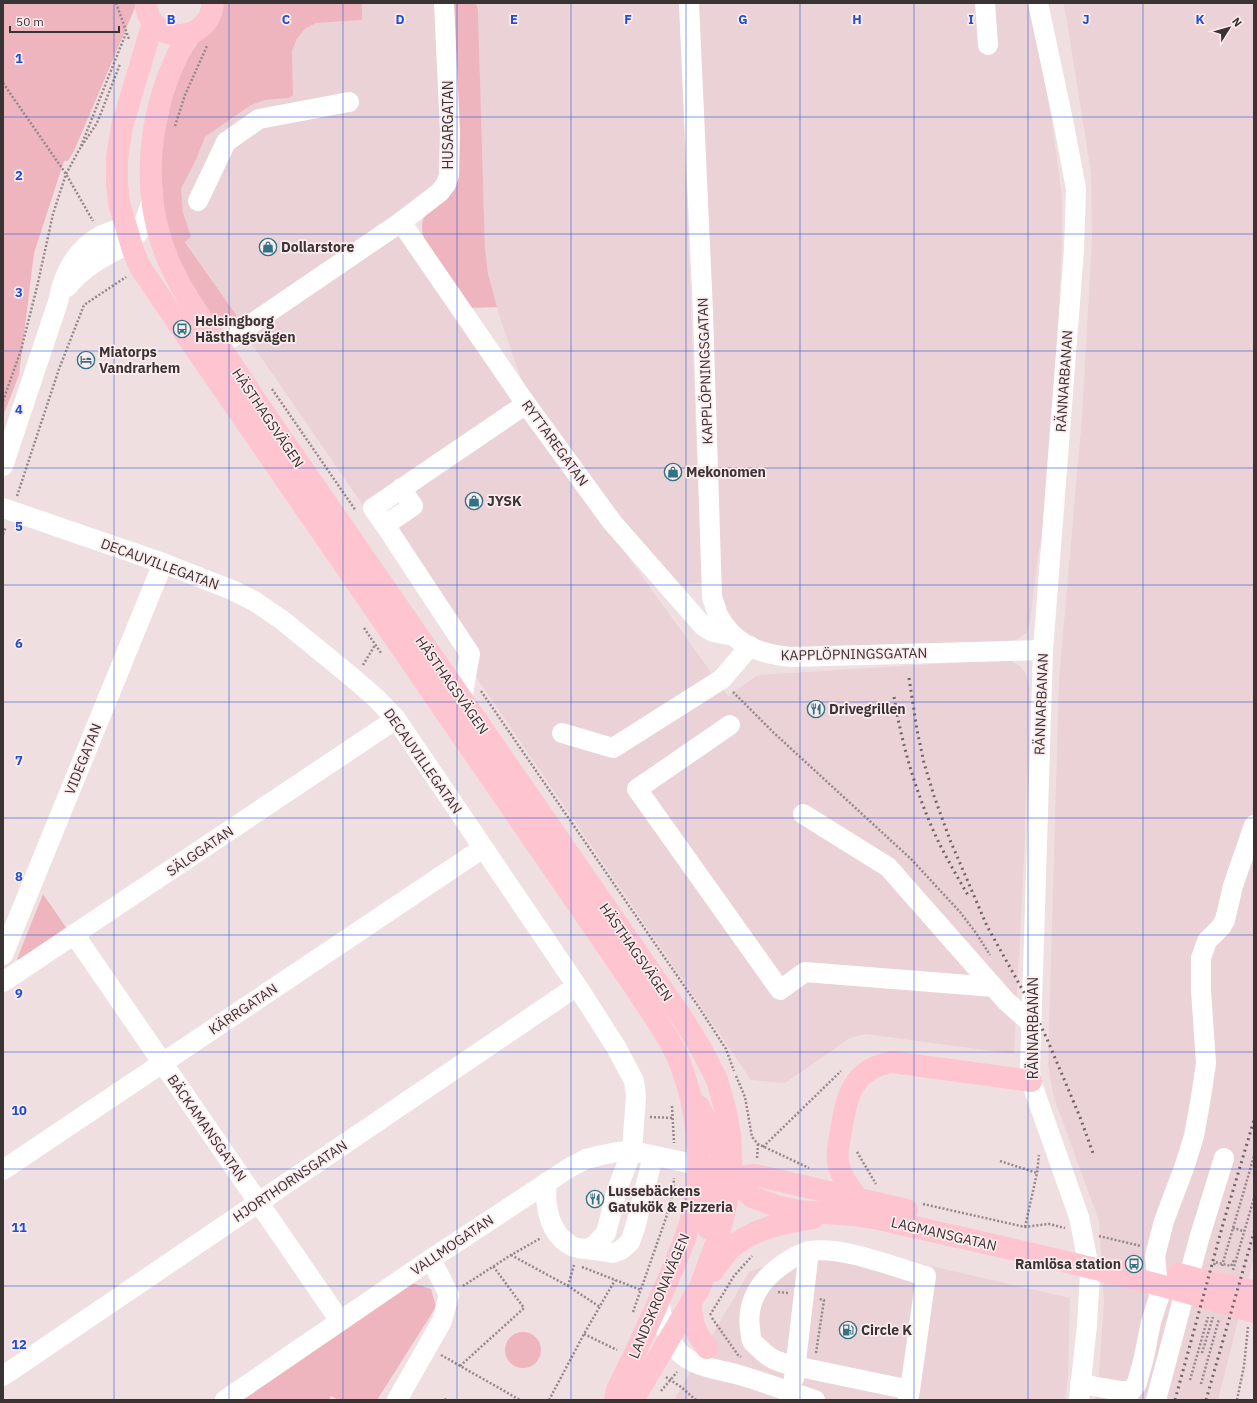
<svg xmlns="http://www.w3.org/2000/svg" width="1257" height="1403" font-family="'IBM Plex Sans',sans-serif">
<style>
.built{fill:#ebd2d6}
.green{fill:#efb5bf}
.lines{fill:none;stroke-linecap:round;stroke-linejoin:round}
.path{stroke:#94888a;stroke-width:2.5;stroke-dasharray:2 2;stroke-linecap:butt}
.minor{stroke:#fff;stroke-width:20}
.major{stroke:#fec4cf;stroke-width:22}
.rail{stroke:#706667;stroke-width:3;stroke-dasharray:2 4;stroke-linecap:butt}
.grid{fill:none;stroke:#1d4ed8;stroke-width:1;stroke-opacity:0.55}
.labels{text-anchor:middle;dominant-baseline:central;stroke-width:3.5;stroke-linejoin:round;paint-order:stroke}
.street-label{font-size:14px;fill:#3a3334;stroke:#fdecee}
.poi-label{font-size:14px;font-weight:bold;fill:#3a3334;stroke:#fdecee;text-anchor:start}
.grid-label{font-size:13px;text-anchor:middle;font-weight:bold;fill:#1d4ed8;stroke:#fdecee;stroke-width:3.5;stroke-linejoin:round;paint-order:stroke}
</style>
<rect width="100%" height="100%" fill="#f0dfe1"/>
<g class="built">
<polygon points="362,3 438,3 443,171 436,185 390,219 502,381 728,696 758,675 999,660 1011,661 1020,666 1026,674 1029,685 1024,859 1014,1054 866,1034 850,1038 785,1083 751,1080 457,649 449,630 251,343 237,316 185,241 191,237 183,212 181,189 196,160 205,137 251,105 265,100 289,98 293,95 292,51 297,39 305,29 316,23 362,20"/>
<polygon points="476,3 679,3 702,583 676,585 617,517 523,385 493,297 488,274 485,249 478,10"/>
<polygon points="698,3 1028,3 1039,37 1053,130 1062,196 1062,245 1050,497 1038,555 1030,622 1026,633 1018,639 1007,641 777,649 734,630 720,593"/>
<polygon points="1063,3 1254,3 1254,1258 1218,1400 1095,1400 1098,1387 1104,1302 1099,1221 1054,1098 1048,1065 1059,679 1082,417 1092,239 1091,173 1066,15"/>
<polygon points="826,1242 1070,1298 1068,1378 1065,1400 674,1400 749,1272"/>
</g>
<g class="green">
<polygon points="3,3 137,3 74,151 68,161 64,161 34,253 19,375 3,416"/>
<polygon points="224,3 362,3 362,20 316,23 305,29 297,39 292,51 293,95 289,98 265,100 251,105 205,137 196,160 181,189 183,212 191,237 185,242 237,316 223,325 218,325 183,275 165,225 160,155 172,96 183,66 214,16"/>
<path d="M 452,3 L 476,3 L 478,10 L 485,249 L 488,274 L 497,307 L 470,308 L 424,238 C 417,215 430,211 447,198 Z"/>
<polygon points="43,894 67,929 19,960 17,959"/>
<polygon points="412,1283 431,1289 436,1307 377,1400 338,1400 331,1396 329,1400 240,1400"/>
<circle cx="523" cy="1350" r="18"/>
</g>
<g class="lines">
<g class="path">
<polyline points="116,3 129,39"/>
<polyline points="3,83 66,174 93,221"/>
<polyline points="175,126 185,95 207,46"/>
<polyline points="81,146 126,33"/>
<polyline points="272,389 356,511"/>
<polyline points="3,401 21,350 37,287 53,214 66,174 79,150 97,123 120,64"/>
<polyline points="17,496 59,369 84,305 126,277"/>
<polyline points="3,534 6,527"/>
<polyline points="364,628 381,653"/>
<polyline points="363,665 375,645"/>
<polyline points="481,691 698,1006 726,1049 734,1071"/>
<polyline points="733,692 774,733 911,859 960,912 976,933 990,955"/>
<polyline points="736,1076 745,1097 752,1137 758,1144 809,1168"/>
<polyline points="672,1106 674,1143"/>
<polyline points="650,1117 673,1118"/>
<polyline points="763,1147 841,1071"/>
<polyline points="857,1152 876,1184"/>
<polyline points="757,1158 758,1144"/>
<polyline points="1000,1161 1037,1173"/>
<polyline points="923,1204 1025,1227 1049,1224 1065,1228"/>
<polyline points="1025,1227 1037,1173 1039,1155"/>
<polyline points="1233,1229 1234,1228 1243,1231 1243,1232"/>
<polyline points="1099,1236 1141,1246"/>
<polyline points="511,1255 568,1286 600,1307"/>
<polyline points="1214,1265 1215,1262 1231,1266 1234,1260"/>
<polyline points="1222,1266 1254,1156"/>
<polyline points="582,1267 641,1290"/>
<polyline points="1233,1270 1254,1198"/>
<polyline points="463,1286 511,1255 541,1238"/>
<polyline points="568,1286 574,1265"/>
<polyline points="778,1292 788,1293"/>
<polyline points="633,1312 667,1215 673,1192 674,1178"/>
<polyline points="710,1315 734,1276 752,1256"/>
<polyline points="712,1318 738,1355 741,1357"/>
<polyline points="584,1334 617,1350"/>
<polyline points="816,1353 824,1300 819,1299"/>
<polyline points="1202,1353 1213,1317"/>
<polyline points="441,1355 520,1400"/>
<polyline points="460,1366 524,1308 493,1266"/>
<polyline points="666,1377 681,1387 696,1400"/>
<polyline points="1190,1380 1208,1317"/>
<polyline points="1201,1384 1219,1319"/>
<polyline points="661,1391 677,1372"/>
<polyline points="445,1400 447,1398"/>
<polyline points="549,1400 584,1334 615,1280"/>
<polyline points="1237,1400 1244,1366 1248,1327"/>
</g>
<g class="minor">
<path d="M 689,3 L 703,312 L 712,597 C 714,603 716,609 718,615 C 734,645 759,654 791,657 L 1043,650"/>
<polyline points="985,3 988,45"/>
<polyline points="1038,3 1064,125 1076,189 1074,250 1043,650 1030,1068 1031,1081 1039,1104 1079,1217 1090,1273 1087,1325 1079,1400"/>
<polyline points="198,201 226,142 259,119 349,102"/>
<polyline points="401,222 526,404 612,522 703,626 713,632 734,636"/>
<path d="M 67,287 C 79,272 95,261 111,253 C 118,249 124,247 130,242 C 143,230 148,214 152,198"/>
<polyline points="219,346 401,222 440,192 446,184 449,175 450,132 444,3"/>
<path d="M 3,466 L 58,302 C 63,274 76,249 102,235 C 109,232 118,229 125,226"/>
<polyline points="401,488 413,506 385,525 373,508 526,404"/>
<polyline points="3,508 163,563 232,590 254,601 282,620 353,678 377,699 396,719 577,986 616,1047 634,1081 636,1096 632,1151 617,1190 606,1233 596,1244 588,1249"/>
<polyline points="385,525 470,654 462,699"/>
<polyline points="730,725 637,789 780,990 805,972 994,987"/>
<polyline points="562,733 613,748 722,679 750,646"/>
<polyline points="803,814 888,867 1006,1001 1031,1023"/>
<polyline points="74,934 340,1321"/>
<polyline points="3,955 163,563"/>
<polyline points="3,982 396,719"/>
<polyline points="3,1170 483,848"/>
<path d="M 547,1182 C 544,1204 549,1235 572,1246 C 580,1250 591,1249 600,1250"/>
<polyline points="588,1249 613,1253 621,1250 630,1242 635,1228 653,1156"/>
<path d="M 659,1301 C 662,1319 666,1338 679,1352 C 695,1368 719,1369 739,1375 C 764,1382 789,1392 815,1400"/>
<polyline points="3,1376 577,986"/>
<polyline points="794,1378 809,1251"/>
<polyline points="1080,1384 1121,1391 1131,1391 1137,1383 1144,1357 1151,1322 1159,1297 1155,1256 1164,1221 1184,1168 1194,1136 1201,1097 1206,1063 1201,990 1201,958 1207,941 1221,927 1225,920 1233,886 1254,825"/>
<polyline points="225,1400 431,1259 569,1168 586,1159 602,1155 617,1152 632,1151 698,1165"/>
<polyline points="397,1400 442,1321 449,1295 431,1259"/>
<path d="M 908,1400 L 910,1390 L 926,1276 C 893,1267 843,1246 810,1251 C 802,1253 792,1258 785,1263 C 762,1278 746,1300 750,1329 C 751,1332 750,1337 752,1341 C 753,1343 756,1345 758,1347 C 770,1360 779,1362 795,1366 L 910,1390"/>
<polyline points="1156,1400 1199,1239 1224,1158"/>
</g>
<g class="major">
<path d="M 146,3 C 148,45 209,46 213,3"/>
<path d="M 153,23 L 122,126 L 117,158 L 117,183 L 119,203 L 133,250 L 140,267 L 182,329 L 632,983 C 649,1009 668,1034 680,1063 C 697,1107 703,1160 694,1206 C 689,1232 678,1256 668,1280 C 652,1317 635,1354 617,1390 L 615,1400"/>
<path d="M 189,34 C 151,97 138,181 165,252 C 174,277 188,299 203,321 C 221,349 240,376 258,404 L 683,1019 L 703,1052 L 717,1080 L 725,1108 L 730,1135 L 732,1178 L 719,1235 L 700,1287 L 633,1400"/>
<polyline points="699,1106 728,1170"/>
<path d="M 698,1165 L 732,1178 L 752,1197 L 776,1206 L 798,1211 L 854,1215 L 879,1219 C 1004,1248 1131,1274 1254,1312"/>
<path d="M 699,1166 C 712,1193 715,1199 709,1229"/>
<polyline points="732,1178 755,1175 907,1210"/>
<path d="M 858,1199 C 851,1190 844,1181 840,1170 C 835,1157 839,1144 841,1131 C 847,1096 852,1069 892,1062 L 1031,1081"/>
<path d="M 713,1271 C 718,1264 724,1256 730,1249 C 751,1229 785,1222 813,1218"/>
<polyline points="1178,1274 1218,1284 1254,1291"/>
<path d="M 691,1302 C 691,1322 695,1332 707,1348"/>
</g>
<g class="rail">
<polyline points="909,678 917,730 924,763 934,796 950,840 987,926 1032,1007 1047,1039 1080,1117 1094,1156"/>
<path d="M 894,697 C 901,739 912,779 928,818 C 939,846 954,871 969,897"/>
<polyline points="1175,1400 1223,1224 1254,1120"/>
<polyline points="1206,1400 1254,1232"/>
</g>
</g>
<path class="grid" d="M 114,3 L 114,1400M 229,3 L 229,1400M 343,3 L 343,1400M 457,3 L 457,1400M 571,3 L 571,1400M 686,3 L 686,1400M 800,3 L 800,1400M 914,3 L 914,1400M 1028,3 L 1028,1400M 1143,3 L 1143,1400M 3,117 L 1254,117M 3,234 L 1254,234M 3,351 L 1254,351M 3,468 L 1254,468M 3,585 L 1254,585M 3,702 L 1254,702M 3,818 L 1254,818M 3,935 L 1254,935M 3,1052 L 1254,1052M 3,1169 L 1254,1169M 3,1286 L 1254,1286"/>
<defs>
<symbol id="shop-ring" viewBox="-11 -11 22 22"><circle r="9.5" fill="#fdecee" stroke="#307384" stroke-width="1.5"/><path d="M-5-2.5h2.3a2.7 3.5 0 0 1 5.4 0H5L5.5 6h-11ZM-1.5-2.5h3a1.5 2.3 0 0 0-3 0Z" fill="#307384"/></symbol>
<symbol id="bus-ring" viewBox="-11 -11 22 22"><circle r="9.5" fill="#fdecee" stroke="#307384" stroke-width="1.5"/><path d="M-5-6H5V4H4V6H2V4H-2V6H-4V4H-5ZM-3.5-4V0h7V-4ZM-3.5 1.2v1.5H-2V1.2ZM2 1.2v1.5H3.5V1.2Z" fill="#307384"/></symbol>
<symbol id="hotel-ring" viewBox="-11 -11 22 22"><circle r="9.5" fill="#fdecee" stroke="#307384" stroke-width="1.5"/><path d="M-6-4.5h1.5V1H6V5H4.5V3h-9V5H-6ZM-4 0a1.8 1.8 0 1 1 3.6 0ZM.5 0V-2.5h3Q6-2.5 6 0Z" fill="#307384"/></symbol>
<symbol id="restaurant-ring" viewBox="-11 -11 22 22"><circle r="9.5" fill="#fdecee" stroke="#307384" stroke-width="1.5"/><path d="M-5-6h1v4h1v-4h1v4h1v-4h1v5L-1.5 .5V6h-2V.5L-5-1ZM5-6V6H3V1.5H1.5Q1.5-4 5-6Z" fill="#307384"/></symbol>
<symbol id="fuel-ring" viewBox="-11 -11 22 22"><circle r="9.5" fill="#fdecee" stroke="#307384" stroke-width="1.5"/><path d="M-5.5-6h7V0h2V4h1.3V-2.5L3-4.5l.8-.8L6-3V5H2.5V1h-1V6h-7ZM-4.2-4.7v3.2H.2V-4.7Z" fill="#307384"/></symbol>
</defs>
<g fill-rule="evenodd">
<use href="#shop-ring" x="258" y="237" width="20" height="20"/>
<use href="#bus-ring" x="172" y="319" width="20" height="20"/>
<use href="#hotel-ring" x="76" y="350" width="20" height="20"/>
<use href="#shop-ring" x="663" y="462" width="20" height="20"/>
<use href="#shop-ring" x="464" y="491" width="20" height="20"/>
<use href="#restaurant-ring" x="806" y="699" width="20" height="20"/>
<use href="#restaurant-ring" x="585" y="1189" width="20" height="20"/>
<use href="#bus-ring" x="1124" y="1254" width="20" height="20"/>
<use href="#fuel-ring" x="838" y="1320" width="20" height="20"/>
</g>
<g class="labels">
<g class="street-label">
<text transform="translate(448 125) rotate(-90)">HUSARGATAN</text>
<text transform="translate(705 371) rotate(-92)">KAPPLÖPNINGSGATAN</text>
<text transform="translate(1064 381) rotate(-86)">RÄNNARBANAN</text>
<text transform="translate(268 418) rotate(56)">HÄSTHAGSVÄGEN</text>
<text transform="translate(555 443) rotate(54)">RYTTAREGATAN</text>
<text transform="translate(160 564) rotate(20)">DECAUVILLEGATAN</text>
<text transform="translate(854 654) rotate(-1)">KAPPLÖPNINGSGATAN</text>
<text transform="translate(452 685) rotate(55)">HÄSTHAGSVÄGEN</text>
<text transform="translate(1041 704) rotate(-88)">RÄNNARBANAN</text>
<text transform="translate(83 759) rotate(-68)">VIDEGATAN</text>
<text transform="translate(423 761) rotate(55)">DECAUVILLEGATAN</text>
<text transform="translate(200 851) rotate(-34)">SÄLGGATAN</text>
<text transform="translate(636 952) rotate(55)">HÄSTHAGSVÄGEN</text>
<text transform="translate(243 1009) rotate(-34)">KÄRRGATAN</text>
<text transform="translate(1033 1028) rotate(-90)">RÄNNARBANAN</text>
<text transform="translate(207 1128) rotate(55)">BÄCKAMANSGATAN</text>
<text transform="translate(290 1181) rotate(-34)">HJORTHORNSGATAN</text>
<text transform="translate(944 1234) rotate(13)">LAGMANSGATAN</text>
<text transform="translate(452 1245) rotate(-34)">VALLMOGATAN</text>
<text transform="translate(659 1296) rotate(-67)">LANDSKRONAVÄGEN</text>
</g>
<g class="poi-label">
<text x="281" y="247">Dollarstore</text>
<text x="195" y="321">Helsingborg<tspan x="195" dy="16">Hästhagsvägen</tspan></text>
<text x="99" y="352">Miatorps<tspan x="99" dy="16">Vandrarhem</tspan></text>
<text x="686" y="472">Mekonomen</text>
<text x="487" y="501">JYSK</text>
<text x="829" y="709">Drivegrillen</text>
<text x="608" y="1191">Lussebäckens<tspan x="608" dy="16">Gatukök &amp; Pizzeria</tspan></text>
<text x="1121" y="1264" text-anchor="end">Ramlösa station</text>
<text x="861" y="1330">Circle K</text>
</g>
</g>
<g class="grid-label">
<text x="171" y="24">B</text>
<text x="286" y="24">C</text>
<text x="400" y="24">D</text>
<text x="514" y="24">E</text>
<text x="628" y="24">F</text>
<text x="743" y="24">G</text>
<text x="857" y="24">H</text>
<text x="971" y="24">I</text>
<text x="1086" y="24">J</text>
<text x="1200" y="24">K</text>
<text x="19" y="63">1</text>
<text x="19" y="180">2</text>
<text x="19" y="297">3</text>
<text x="19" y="414">4</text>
<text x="19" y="531">5</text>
<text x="19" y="648">6</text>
<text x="19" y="765">7</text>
<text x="19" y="881">8</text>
<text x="19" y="998">9</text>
<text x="19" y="1115">10</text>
<text x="19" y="1232">11</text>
<text x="19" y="1349">12</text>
</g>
<rect width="1257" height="1403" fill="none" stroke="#3a3334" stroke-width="8"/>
<g transform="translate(1229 28) rotate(53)" stroke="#fdecee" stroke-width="3" paint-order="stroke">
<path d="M0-3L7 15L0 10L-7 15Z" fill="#3a3334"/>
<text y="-6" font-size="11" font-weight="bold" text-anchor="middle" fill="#3a3334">N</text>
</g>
<path d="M10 26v6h109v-6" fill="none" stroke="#3a3334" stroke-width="2"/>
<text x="16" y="26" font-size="12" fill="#3a3334" stroke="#fdecee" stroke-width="3" paint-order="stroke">50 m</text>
</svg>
